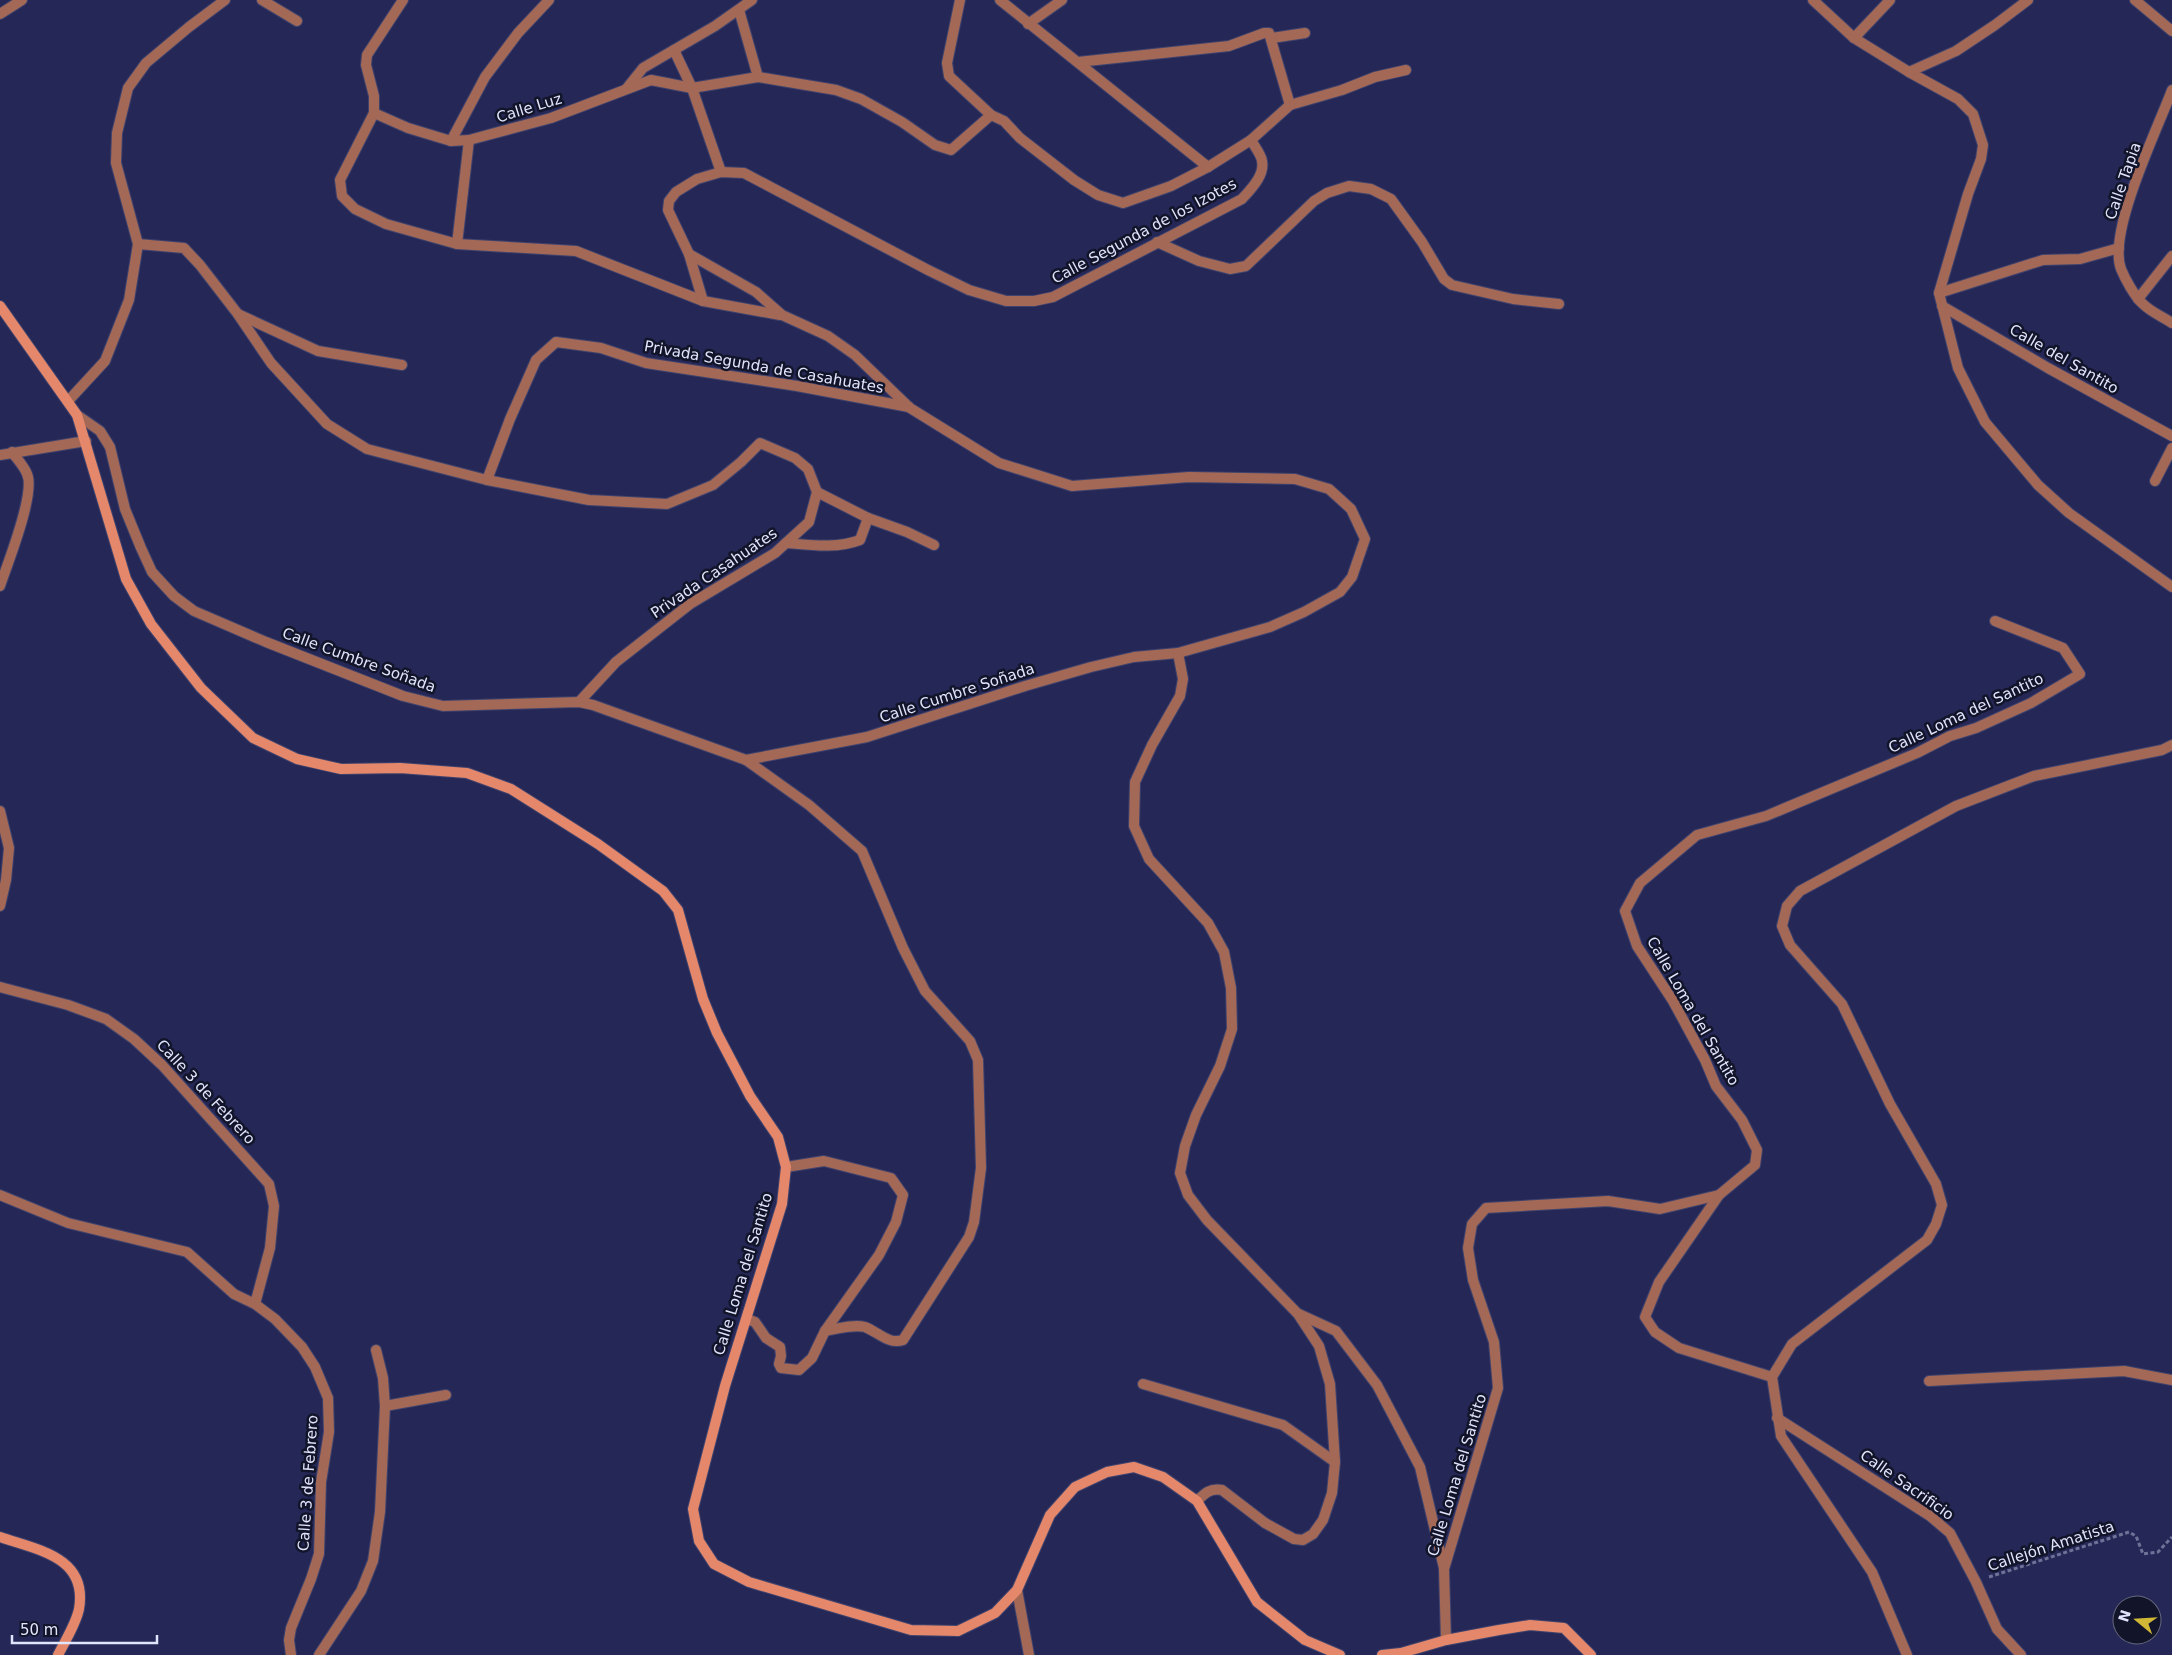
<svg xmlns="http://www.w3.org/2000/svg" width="2172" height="1655" font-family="'DejaVu Sans',sans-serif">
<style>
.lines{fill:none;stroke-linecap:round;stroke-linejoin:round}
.service-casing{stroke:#3f426d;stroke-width:12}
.minor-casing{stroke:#3f426d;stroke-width:12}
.secondary-casing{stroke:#3f426d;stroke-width:12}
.path{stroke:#6f7297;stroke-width:3;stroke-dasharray:4 2.5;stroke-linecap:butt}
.service{stroke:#a36856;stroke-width:10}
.minor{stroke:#a36856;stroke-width:10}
.secondary{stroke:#e4876a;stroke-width:10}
.labels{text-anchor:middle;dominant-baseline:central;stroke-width:5;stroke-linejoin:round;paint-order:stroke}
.street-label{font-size:15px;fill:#e0e4fc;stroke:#121429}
</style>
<rect width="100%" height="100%" fill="#252856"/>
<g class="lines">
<defs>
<polyline id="service" points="385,1406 446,1395"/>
<g id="minor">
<polyline points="262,0 297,21"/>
<polyline points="403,0 367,55 366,65 374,96 374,113 340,180 342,196 355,209 386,224 457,244 576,251 703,301 780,315"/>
<polyline points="960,0 947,63 949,76 991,115 1004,121 1020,138 1074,180 1098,195 1123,203 1171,186 1208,167 1251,140 1290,105 1342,90 1375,77 1406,70"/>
<polyline points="1000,0 1208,167"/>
<polyline points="1813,0 1854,38 1909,72 1958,99 1973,114 1983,145 1981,159 1968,194 1939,293 1958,368 1985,422 2038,485 2069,513 2172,587"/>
<polyline points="2135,0 2172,31"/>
<polyline points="739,10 758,77"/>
<polyline points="0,14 22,0"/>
<polyline points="1028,24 1062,0"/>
<polyline points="1272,38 1305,33"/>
<polyline points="1854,38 1890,0"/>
<polyline points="674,50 692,88 721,172"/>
<polyline points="1078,62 1229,46 1264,33 1269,33 1290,105"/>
<polyline points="1909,72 1956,51 1995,25 2028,0"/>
<polyline points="627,88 643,68 715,26 752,0"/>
<path d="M 2172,90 C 2158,128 2107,232 2121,269 C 2125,279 2135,297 2143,304 C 2151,312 2163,317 2172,323"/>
<polyline points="374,113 408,128 451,141 469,140 551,118 651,80 692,88 758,77 836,90 861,99 902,122 935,145 951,150 991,115"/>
<polyline points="451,141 485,77 518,33 549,0"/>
<polyline points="1157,242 1199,261 1230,269 1246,266 1314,201 1327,193 1349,186 1371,189 1391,199 1422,242 1444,279 1452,285 1513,299 1559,304"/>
<polyline points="138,244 184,248 200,265 237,313 271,363 327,424 367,449 487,480 589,500 667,504 713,485 741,462 760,443 795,458 808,469 817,492 809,522 775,553 690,604 616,662 579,702"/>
<polyline points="457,244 469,140"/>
<polyline points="689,254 756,292 782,315 828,336 855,355 910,408 999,463 1072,486 1189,477 1295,479 1329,489 1351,509 1365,539 1352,577 1340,592 1304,612 1270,627 1178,653 1134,657 1091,667 1025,686 867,737 746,760"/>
<polyline points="1939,293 2043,260 2080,259 2119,248"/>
<polyline points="2138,299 2172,256"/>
<path d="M 703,301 L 689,254 L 668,210 L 669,201 L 676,192 L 697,179 L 721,172 L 744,173 L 928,270 L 969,290 L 1006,301 L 1034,301 L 1053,297 L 1242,199 C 1251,189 1265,175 1262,161 C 1261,154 1254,146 1251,140"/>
<polyline points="1942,306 2048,368 2172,436"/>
<polyline points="238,314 318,351 402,365"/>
<polyline points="69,400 105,361 129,300 138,244 116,163 117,133 128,88 146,63 189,27 225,0"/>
<path d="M 77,415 L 100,431 L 110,447 L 125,509 L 141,548 L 152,572 L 174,596 L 194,611 L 266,642 L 403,696 L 443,706 L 579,702 L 593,705 L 746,760 L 809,805 L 862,851 L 903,948 L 925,991 L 970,1041 L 978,1060 L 981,1168 L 974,1222 L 969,1237 L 903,1340 C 889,1345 878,1332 865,1327 C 854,1324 836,1329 825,1331"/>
<polyline points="0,455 86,441"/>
<polyline points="487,480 510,419 536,360 556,342 601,348 646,363 797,386 909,407"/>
<polyline points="2155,481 2172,448"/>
<polyline points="817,492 868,518 907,532 934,545"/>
<path d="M 786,543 C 811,545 836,549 860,540 L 868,518"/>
<path d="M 0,586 C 7,565 36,493 27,474 C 24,466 17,459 12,452"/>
<path d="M 1178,653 L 1183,679 L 1180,696 L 1152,745 L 1135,782 L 1134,826 L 1149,859 L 1208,923 L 1224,952 L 1231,988 L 1232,1029 L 1220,1066 L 1196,1115 L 1185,1146 L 1180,1173 L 1188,1195 L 1207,1220 L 1298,1314 L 1319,1346 L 1330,1384 L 1335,1462 L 1332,1493 L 1323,1520 L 1313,1534 L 1303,1540 L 1294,1539 L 1265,1523 L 1222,1490 C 1210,1488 1205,1493 1197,1501"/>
<polyline points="0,811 9,848 6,880 0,906"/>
<polyline points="0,987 68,1005 106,1019 134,1039 162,1065 269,1184 274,1206 270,1248 255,1304"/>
<polyline points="0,1195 68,1223 187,1252 234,1294 255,1304 275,1319 302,1347 315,1367 328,1398 329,1432 321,1482 319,1554 311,1579 291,1628 289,1640 291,1655"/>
<polyline points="1719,1195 1659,1282 1645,1317 1655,1332 1679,1348 1772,1377"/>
<polyline points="1299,1314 1336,1331 1377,1385 1420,1467 1444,1568"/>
<polyline points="747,1319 755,1322 766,1338 780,1347 781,1356 779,1364 781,1368 799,1370 812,1358 825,1331 879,1255 896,1222 903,1195 891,1178 824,1161 786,1167"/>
<polyline points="1929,1381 2124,1371 2172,1380"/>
<polyline points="1143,1384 1283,1425 1335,1462"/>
<polyline points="1777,1418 1930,1516 1950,1533 1976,1582 1997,1629 2021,1655"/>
<polyline points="1017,1590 1029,1655"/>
<polyline points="1446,1640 1444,1569 1498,1388 1494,1342 1473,1280 1468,1248 1472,1224 1486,1208 1608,1201 1660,1209 1719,1195 1755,1165 1757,1150 1742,1120 1716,1086 1705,1060 1673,1001 1637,946 1625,911 1640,883 1697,835 1766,816 1917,753 1950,736 1976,728 2031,703 2080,674 2063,648 1995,621"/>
<polyline points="319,1655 361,1591 373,1561 380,1512 385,1406 383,1378 376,1350"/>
<polyline points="1907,1655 1872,1572 1781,1436 1772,1377 1792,1344 1927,1240 1936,1224 1942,1205 1936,1184 1890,1104 1842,1004 1790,945 1782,926 1787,906 1800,891 1956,806 2034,776 2162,750 2172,745"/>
</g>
<g id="secondary">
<polyline points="0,306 77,415 126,579 151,624 201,688 253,738 297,759 341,769 400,768 467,773 511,789 598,844 663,891 678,910 703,999 717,1033 750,1096 778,1137 786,1167 782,1204 725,1386 693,1509 699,1541 714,1564 749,1582 911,1630 958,1631 995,1613 1017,1590 1050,1515 1075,1487 1107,1472 1134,1467 1163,1477 1197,1501 1257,1602 1305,1640 1340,1655"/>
<path d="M 0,1537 C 38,1550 88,1557 79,1609 C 76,1624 65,1641 58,1655"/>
<polyline points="1382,1655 1401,1653 1446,1640 1499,1630 1530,1625 1564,1628 1591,1655"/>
</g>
</defs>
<use href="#service" class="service-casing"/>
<use href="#minor" class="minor-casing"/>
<use href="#secondary" class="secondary-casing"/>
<polyline class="path" points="1989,1577 2129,1532 2136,1536 2143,1554 2158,1552 2172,1537"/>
<use href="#service" class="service"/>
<use href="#minor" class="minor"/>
<use href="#secondary" class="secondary"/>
</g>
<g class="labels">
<g class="street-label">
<text transform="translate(529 108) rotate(-17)">Calle Luz</text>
<text transform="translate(2123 181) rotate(-71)">Calle Tapia</text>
<text transform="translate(1144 231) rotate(-28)">Calle Segunda de los Izotes</text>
<text transform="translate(2064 359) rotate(30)">Calle del Santito</text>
<text transform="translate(764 367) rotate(10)">Privada Segunda de Casahuates</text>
<text transform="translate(714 573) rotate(-34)">Privada Casahuates</text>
<text transform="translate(359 660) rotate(20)">Calle Cumbre Soñada</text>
<text transform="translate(957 693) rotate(-18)">Calle Cumbre Soñada</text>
<text transform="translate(1966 713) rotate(-25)">Calle Loma del Santito</text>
<text transform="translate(1693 1011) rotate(60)">Calle Loma del Santito</text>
<text transform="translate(206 1092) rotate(47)">Calle 3 de Febrero</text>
<text transform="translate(743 1274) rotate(-73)">Calle Loma del Santito</text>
<text transform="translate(1457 1475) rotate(-73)">Calle Loma del Santito</text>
<text transform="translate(308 1483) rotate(-86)">Calle 3 de Febrero</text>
<text transform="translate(1907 1485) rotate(35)">Calle Sacrificio</text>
<text transform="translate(2051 1546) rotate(-18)">Callejón Amatista</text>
</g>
</g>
<g transform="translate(2137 1620) rotate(288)"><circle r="24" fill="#121429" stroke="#64677d"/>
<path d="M0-4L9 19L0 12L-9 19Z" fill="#d0b736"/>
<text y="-8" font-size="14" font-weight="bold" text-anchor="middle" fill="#e0e4fc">N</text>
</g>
<path d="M12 1635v8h145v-8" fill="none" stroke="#e0e4fc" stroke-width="2.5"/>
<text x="20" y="1635" font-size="15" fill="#e0e4fc" stroke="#121429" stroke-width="4" paint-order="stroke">50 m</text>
</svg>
